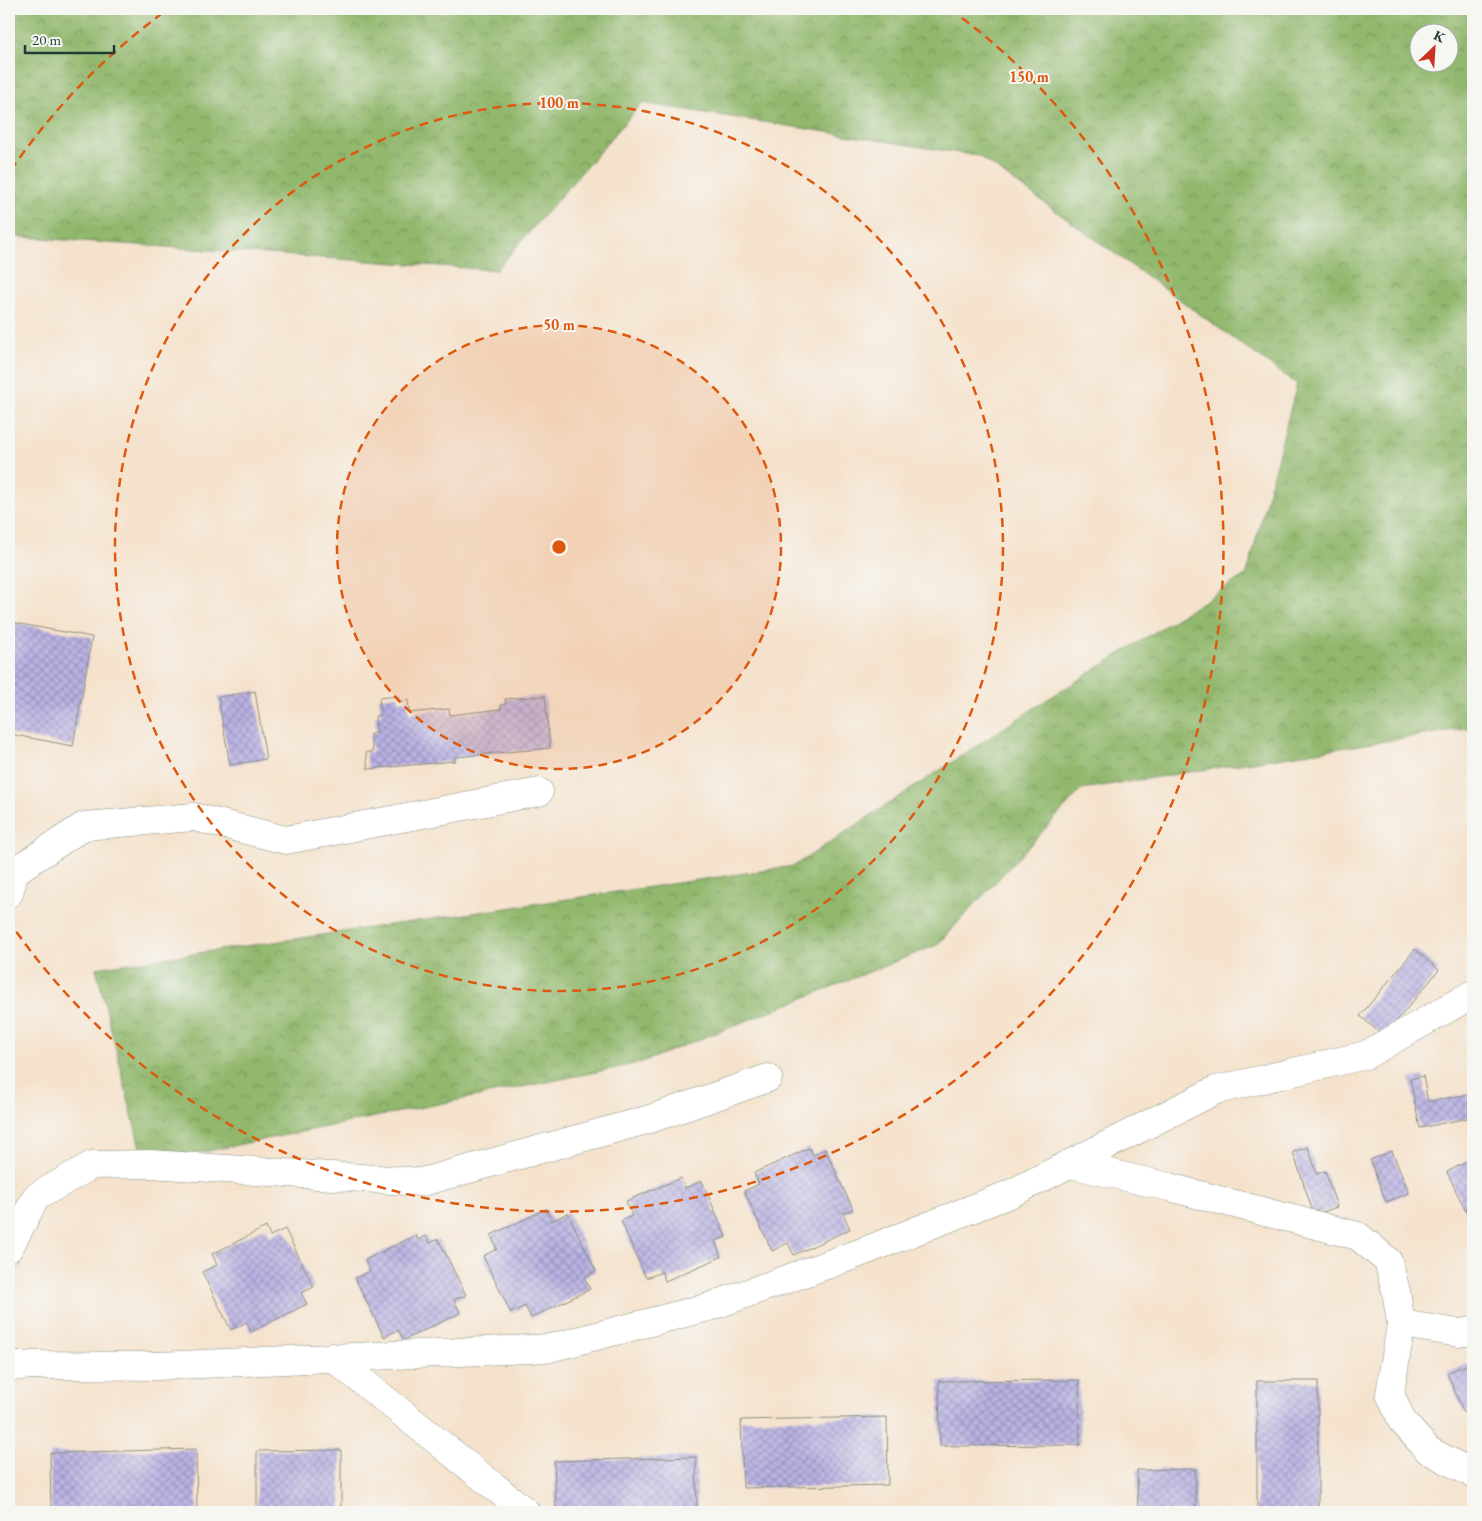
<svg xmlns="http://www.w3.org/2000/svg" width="1482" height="1521" font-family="'EB Garamond',serif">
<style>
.forest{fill:url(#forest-crowns);stroke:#587a50;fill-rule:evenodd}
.building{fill:url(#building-cross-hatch)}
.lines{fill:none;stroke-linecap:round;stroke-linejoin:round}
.minor-casing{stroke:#8a9080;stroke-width:29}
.minor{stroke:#fff;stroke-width:28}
.ring{fill:none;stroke:#de580e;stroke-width:2.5;stroke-dasharray:9 6}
.centre{fill:#de580e;stroke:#f6f6f2;stroke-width:2.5}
.ring-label{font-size:15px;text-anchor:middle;font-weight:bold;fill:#de580e;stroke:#f6f6f2;stroke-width:4;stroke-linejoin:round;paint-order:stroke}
</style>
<defs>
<pattern id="forest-crowns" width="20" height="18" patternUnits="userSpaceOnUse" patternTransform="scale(1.25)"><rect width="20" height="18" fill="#92b86d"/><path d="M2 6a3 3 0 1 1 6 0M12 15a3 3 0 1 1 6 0" fill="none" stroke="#77975a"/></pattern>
<pattern id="building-cross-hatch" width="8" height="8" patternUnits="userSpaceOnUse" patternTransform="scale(1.25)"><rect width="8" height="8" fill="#bab2e4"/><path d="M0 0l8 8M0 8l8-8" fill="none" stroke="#9792ba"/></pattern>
</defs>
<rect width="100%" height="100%" fill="#f6f6f2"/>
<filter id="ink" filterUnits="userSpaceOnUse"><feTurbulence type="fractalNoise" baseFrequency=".02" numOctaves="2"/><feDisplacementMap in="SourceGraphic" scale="10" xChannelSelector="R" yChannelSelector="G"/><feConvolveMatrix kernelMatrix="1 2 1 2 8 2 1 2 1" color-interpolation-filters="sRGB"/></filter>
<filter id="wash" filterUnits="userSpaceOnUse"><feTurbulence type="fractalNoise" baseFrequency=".0096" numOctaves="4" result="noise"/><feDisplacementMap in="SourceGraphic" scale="20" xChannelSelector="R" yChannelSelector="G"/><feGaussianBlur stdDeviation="1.12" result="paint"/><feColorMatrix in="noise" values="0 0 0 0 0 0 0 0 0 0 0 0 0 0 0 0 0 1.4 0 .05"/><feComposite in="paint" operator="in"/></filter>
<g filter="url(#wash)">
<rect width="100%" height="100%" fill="#f5e2cc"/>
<path class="forest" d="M 9,9 L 1473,9 L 1473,727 L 1082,789 L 937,945 L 640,1063 L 144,1164 L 96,968 L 794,866 L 1045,701 L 1247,574 L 1297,384 L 979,156 L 642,103 L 496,270 L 9,236 ZM 1420,32 L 1450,32 L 1450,62 L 1420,62 Z"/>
<g id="blocks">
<g class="building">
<polygon points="9,622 92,637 73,746 9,734"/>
<polygon points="255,691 266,759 230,765 218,697"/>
<polygon points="398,696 399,701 408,700 409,713 449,709 450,715 501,709 501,705 506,704 505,699 545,696 550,748 455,757 455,761 368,769 366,752 373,752 370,734 377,733 375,716 381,715 379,698"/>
<polygon points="1415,949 1439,970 1384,1036 1360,1016"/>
<polygon points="1423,1076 1428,1102 1469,1094 1473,1117 1420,1128 1410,1079"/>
<polygon points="1308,1147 1317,1174 1325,1171 1337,1207 1314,1215 1293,1152"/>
<polygon points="809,1148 813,1155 825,1149 853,1209 843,1213 850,1229 794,1255 788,1243 772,1251 744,1191 759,1184 754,1173"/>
<polygon points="1392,1151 1409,1193 1386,1202 1370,1160"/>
<polygon points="1468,1161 1473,1171 1473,1219 1470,1220 1447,1172"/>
<polygon points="681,1178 685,1188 702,1181 726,1237 715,1241 721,1257 665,1281 662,1272 646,1278 621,1221 632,1216 626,1201"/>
<polygon points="546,1209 552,1221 568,1213 596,1271 584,1277 590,1289 531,1318 525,1306 511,1313 483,1256 497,1249 491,1235"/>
<polygon points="266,1227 270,1236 285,1229 314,1287 301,1293 307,1304 251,1332 247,1322 231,1330 202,1272 217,1265 212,1254"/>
<polygon points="416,1235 418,1240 426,1236 430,1243 438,1239 466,1295 454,1300 460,1313 404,1340 398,1330 384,1337 355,1278 370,1271 365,1260"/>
<polygon points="1473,1362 1473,1409 1464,1413 1447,1373"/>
<polygon points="1079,1380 1080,1445 940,1446 939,1381"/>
<rect x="1257" y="1381" width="61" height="131"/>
<polygon points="887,1417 888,1485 743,1488 741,1420"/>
<polygon points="196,1449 197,1512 51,1512 50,1453"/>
<polygon points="341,1450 341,1511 257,1512 257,1451"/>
<polygon points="696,1457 697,1512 556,1512 554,1461"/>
<polygon points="1195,1469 1196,1512 1138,1512 1137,1470"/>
</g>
</g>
</g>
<g filter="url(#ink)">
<use href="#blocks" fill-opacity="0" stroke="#8a9080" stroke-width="1"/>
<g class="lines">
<defs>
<g id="minor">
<polyline points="9,893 15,871 84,826 194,817 286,840 539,792"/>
<polyline points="1070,1164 1169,1187 1358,1236 1388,1261 1396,1291 1401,1324 1390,1394 1402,1421 1428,1450 1473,1474"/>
<polyline points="9,1248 36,1197 92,1165 151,1164 422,1182 650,1119 768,1078"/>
<polyline points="1401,1324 1459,1333 1473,1331"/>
<polyline points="332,1357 526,1512"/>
<polyline points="9,1367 33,1365 157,1366 550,1348 709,1307 857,1254 1012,1193 1216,1090 1366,1055 1473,994"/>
</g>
</defs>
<use href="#minor" class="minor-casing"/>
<use href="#minor" class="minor"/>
</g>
</g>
<circle cx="559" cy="547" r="222" fill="#de580e" fill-opacity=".12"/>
<g class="ring">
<circle cx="559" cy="547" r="222"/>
<circle cx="559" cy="547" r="444"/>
<path d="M11 170A665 665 0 0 1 168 9M950 9A665 665 0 1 1 11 924"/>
</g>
<circle cx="559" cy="547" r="8" class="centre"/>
<g class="ring-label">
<text x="1029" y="82">150 m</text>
<text x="559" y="108">100 m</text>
<text x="559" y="330">50 m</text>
</g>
<rect width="1482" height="1521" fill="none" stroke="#f6f6f2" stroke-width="30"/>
<g transform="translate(1434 48) rotate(25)"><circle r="24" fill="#f6f6f2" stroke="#a0aca6"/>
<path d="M0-4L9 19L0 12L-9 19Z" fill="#c8321e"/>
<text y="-8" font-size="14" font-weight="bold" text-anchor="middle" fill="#1f3d34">K</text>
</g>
<path d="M25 45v8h89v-8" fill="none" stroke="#1f3d34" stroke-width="2.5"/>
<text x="32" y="45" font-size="15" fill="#1f3d34" stroke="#f6f6f2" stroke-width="4" paint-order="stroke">20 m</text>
</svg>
